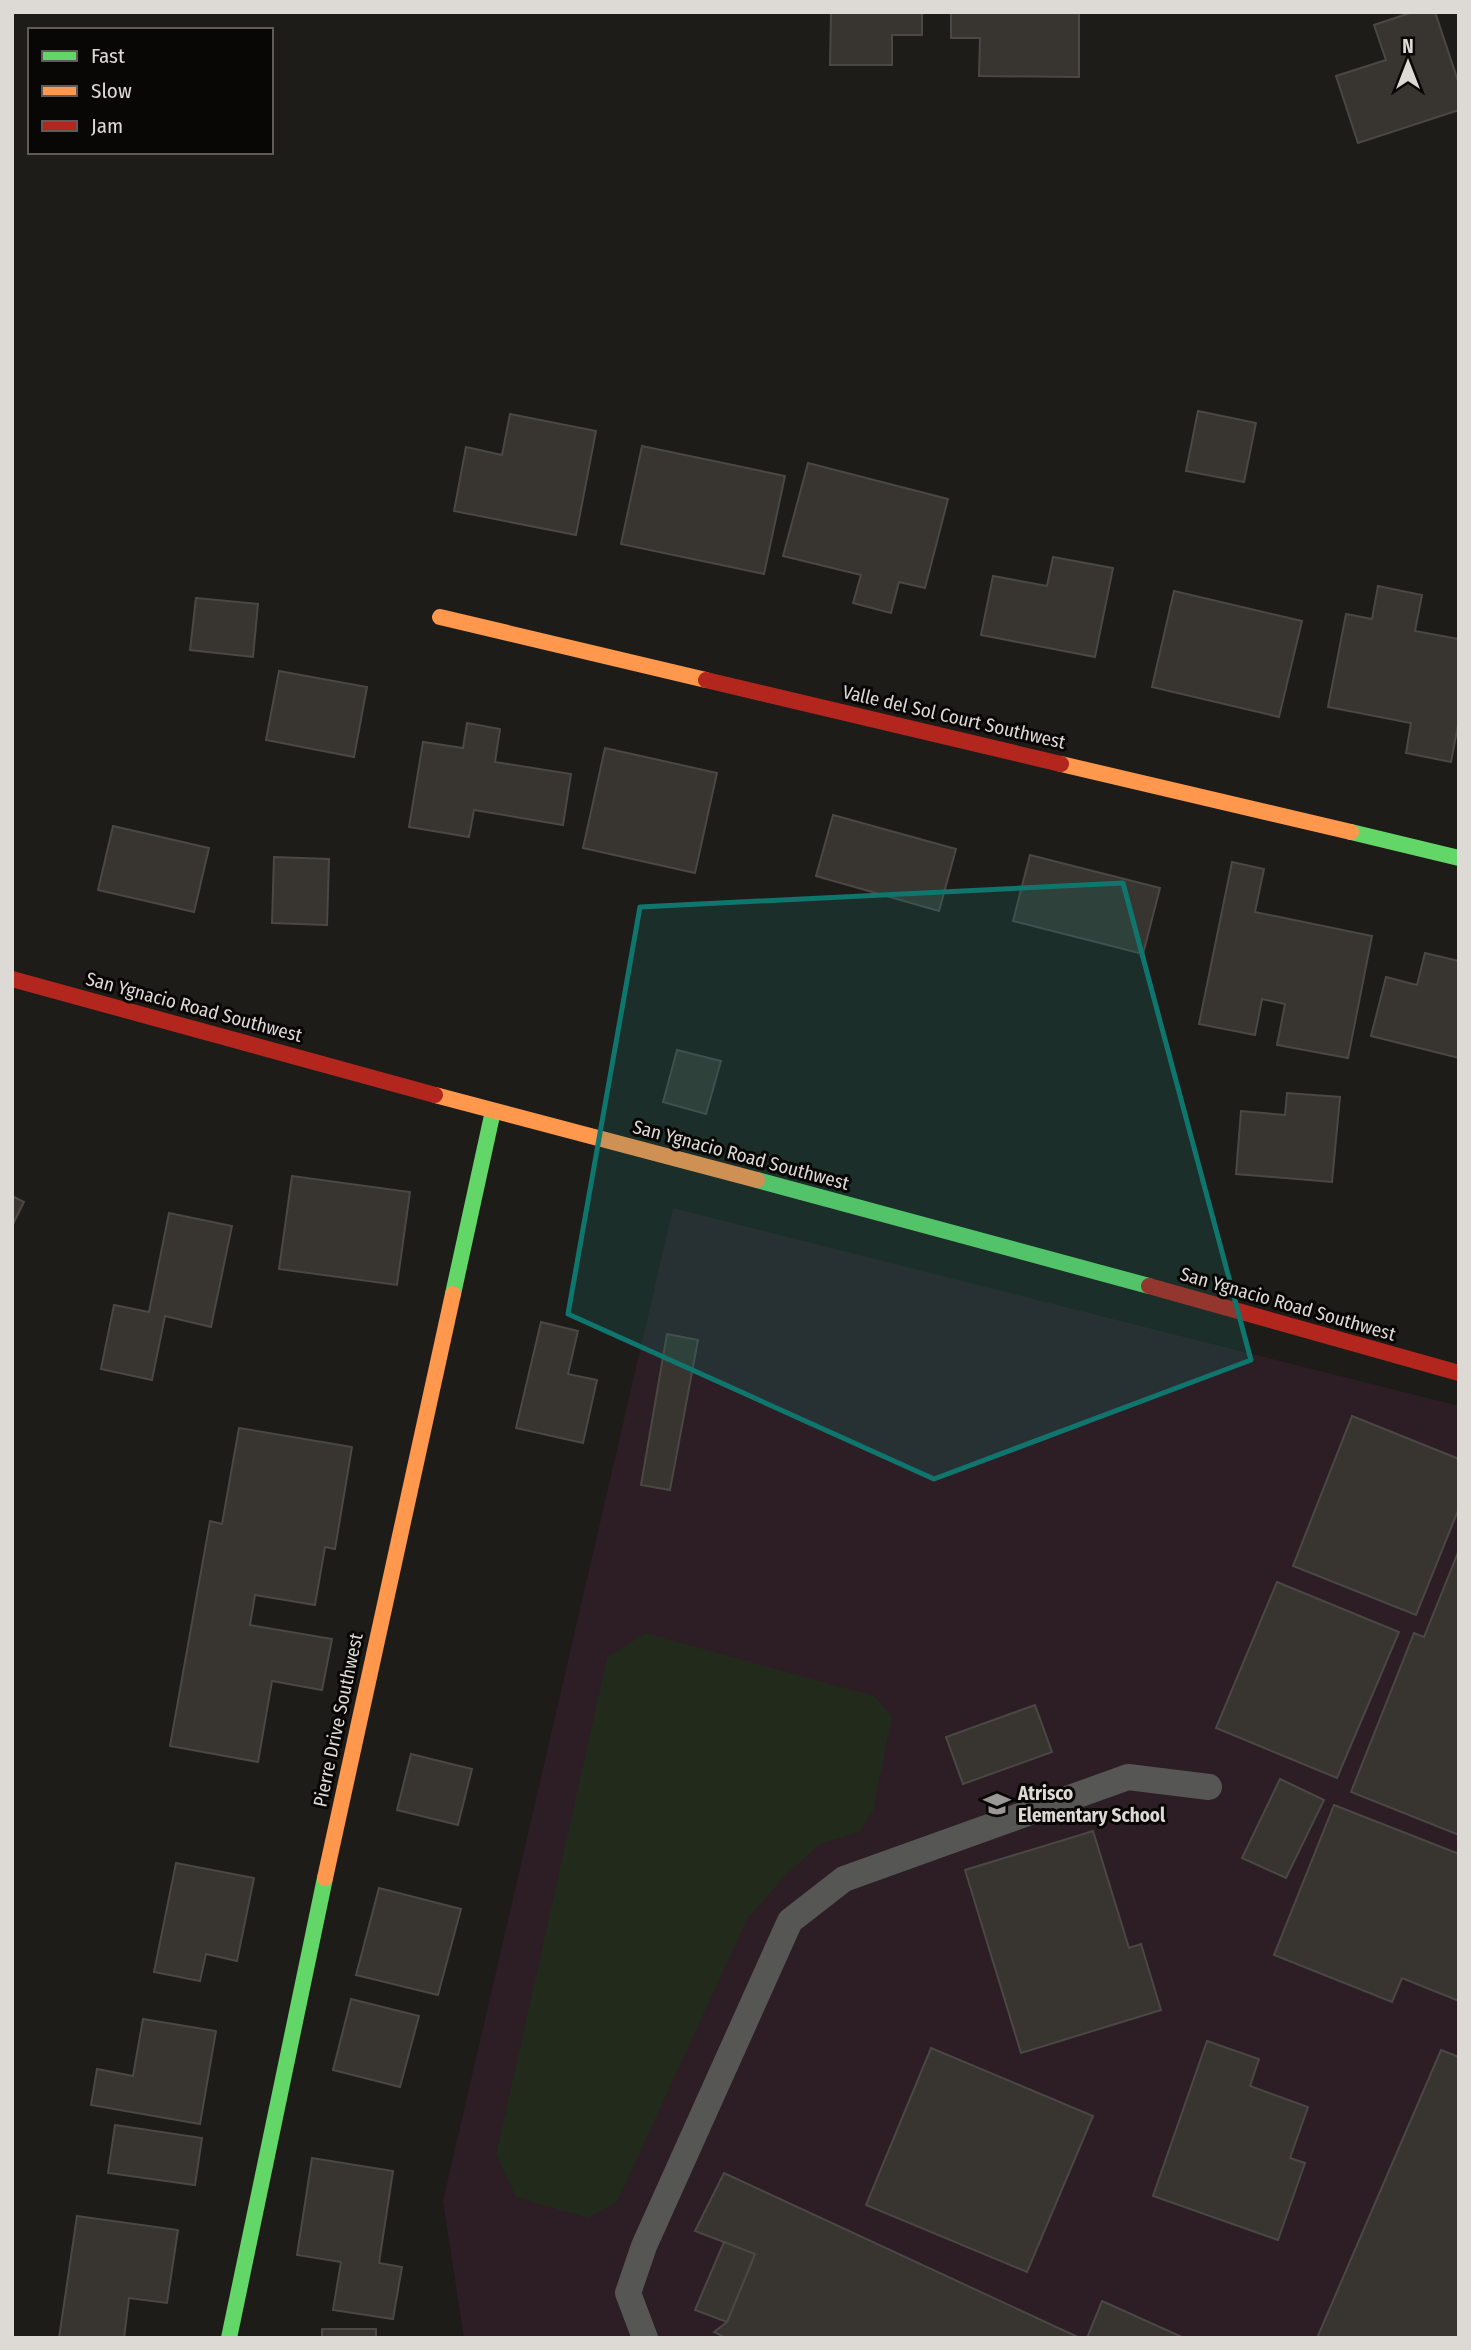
<svg xmlns="http://www.w3.org/2000/svg" width="1471" height="2350" font-family="'Fira Sans Condensed',sans-serif">
<style>
.education{fill:#2d1e25}
.green{fill:#222a1b}
.building{fill:#38342f;stroke:#4a4845;stroke-width:2}
.lines{fill:none;stroke-linecap:round;stroke-linejoin:round}
.lane{stroke:#565654;stroke-width:26}
.fast{stroke:#63d668;stroke-width:16}
.slow{stroke:#ff974d;stroke-width:16}
.jam{stroke:#b3261e;stroke-width:16}
.marked{fill:#0f766e;fill-opacity:0.2;stroke:#0f766e;stroke-width:5;stroke-linejoin:round}
.labels{text-anchor:middle;dominant-baseline:central;stroke-width:6;stroke-linejoin:round;paint-order:stroke}
.street-label{font-size:19px;fill:#dddad6;stroke:#090705}
.poi-label{font-size:19px;font-weight:bold;fill:#dddad6;stroke:#090705;text-anchor:start}
</style>
<rect width="100%" height="100%" fill="#1e1c19"/>
<polygon class="education" points="673,1208 1459,1406 1459,2338 464,2338 443,2201"/>
<polygon class="green" points="645,1633 874,1696 892,1717 873,1811 859,1832 820,1844 785,1876 747,1919 617,2202 588,2218 516,2197 496,2155 607,1658"/>
<g class="building">
<polygon points="831,12 922,12 922,35 892,35 892,65 830,65"/>
<polygon points="951,12 1079,12 1079,77 979,76 980,38 951,38"/>
<polygon points="1413,12 1435,12 1459,84 1459,110 1358,143 1336,76 1386,60 1374,25"/>
<polygon points="1198,411 1256,423 1244,482 1186,471"/>
<polygon points="510,414 596,431 576,535 454,511 466,447 502,455"/>
<polygon points="642,446 785,476 764,574 621,544"/>
<polygon points="808,463 948,499 925,588 899,582 891,613 853,603 861,575 783,556"/>
<polygon points="1053,557 1113,568 1095,657 981,635 993,576 1047,586"/>
<polygon points="1378,586 1422,595 1415,631 1459,639 1459,720 1451,762 1406,753 1411,723 1328,707 1346,614 1372,619"/>
<polygon points="1174,591 1302,621 1279,717 1152,687"/>
<polygon points="196,598 258,604 253,657 190,650"/>
<polygon points="279,671 367,687 354,757 266,740"/>
<polygon points="467,723 500,729 495,762 571,774 563,825 474,810 469,837 409,827 423,742 463,748"/>
<polygon points="605,748 717,773 695,873 583,848"/>
<polygon points="833,815 956,849 939,911 816,876"/>
<polygon points="113,826 209,848 194,912 98,890"/>
<polygon points="1030,855 1160,888 1143,954 1013,921"/>
<polygon points="274,857 329,859 327,925 272,923"/>
<polygon points="1232,862 1264,869 1255,912 1372,936 1348,1058 1277,1045 1285,1004 1262,999 1255,1035 1199,1024"/>
<polygon points="1425,953 1459,961 1459,1058 1371,1036 1386,977 1417,985"/>
<polygon points="677,1050 721,1061 706,1114 663,1102"/>
<polygon points="1287,1093 1340,1097 1332,1182 1236,1174 1241,1111 1285,1115"/>
<polygon points="292,1176 410,1192 397,1285 279,1269"/>
<polygon points="12,1196 24,1202 12,1226"/>
<polygon points="169,1213 232,1226 211,1327 165,1316 152,1380 101,1369 114,1305 149,1312"/>
<polygon points="541,1322 578,1331 568,1374 597,1380 583,1443 516,1428"/>
<polygon points="667,1334 698,1340 670,1490 641,1485"/>
<polygon points="1352,1416 1459,1459 1459,1508 1416,1615 1293,1566"/>
<polygon points="239,1428 352,1447 335,1549 325,1547 315,1605 255,1595 250,1625 332,1639 322,1690 272,1681 258,1762 170,1746 210,1521 222,1524"/>
<polygon points="1459,1550 1459,1835 1351,1792 1414,1633 1424,1637"/>
<polygon points="1277,1582 1399,1632 1337,1778 1216,1728"/>
<polygon points="1035,1705 1052,1752 963,1784 946,1737"/>
<polygon points="411,1754 472,1769 458,1825 397,1810"/>
<polygon points="1280,1779 1324,1800 1286,1878 1242,1858"/>
<polygon points="1334,1805 1459,1854 1459,2001 1402,1978 1392,2002 1274,1955"/>
<polygon points="1093,1831 1129,1948 1141,1944 1161,2010 1021,2053 965,1870"/>
<polygon points="176,1863 254,1878 237,1961 206,1954 200,1981 154,1972"/>
<polygon points="379,1888 461,1909 438,1995 356,1975"/>
<polygon points="351,1999 419,2016 400,2087 333,2070"/>
<polygon points="143,2019 216,2031 200,2124 91,2105 97,2069 133,2076"/>
<polygon points="1207,2041 1259,2059 1250,2086 1308,2107 1290,2158 1305,2163 1278,2240 1153,2196"/>
<polygon points="931,2048 1093,2116 1027,2272 866,2205"/>
<polygon points="1441,2050 1459,2057 1459,2338 1317,2338"/>
<polygon points="115,2125 202,2138 195,2185 108,2173"/>
<polygon points="312,2158 393,2171 379,2263 402,2267 393,2319 333,2310 341,2262 297,2255"/>
<polygon points="724,2173 1080,2338 726,2338 714,2332 727,2322 755,2254 695,2231"/>
<polygon points="77,2216 178,2230 167,2303 129,2298 124,2338 59,2338"/>
<polygon points="724,2242 755,2254 727,2322 695,2310"/>
<polygon points="1102,2301 1184,2338 1087,2338"/>
<rect x="322" y="2329" width="54" height="9"/>
</g>
<g class="lines">
<polyline class="lane" points="645,2338 628,2293 644,2246 790,1921 844,1879 1128,1777 1209,1787"/>
<g class="fast">
<polyline points="1351,832 1459,858"/>
<polyline points="757,1180 1149,1286"/>
<polyline points="453,1294 493,1111"/>
<polyline points="229,2338 325,1878"/>
</g>
<g class="slow">
<polyline points="440,617 706,680"/>
<polyline points="1061,764 1351,832"/>
<polyline points="435,1095 757,1180"/>
<polyline points="325,1878 453,1294"/>
</g>
<g class="jam">
<polyline points="706,680 1061,764"/>
<polyline points="12,979 435,1095"/>
<polyline points="1149,1286 1459,1373"/>
</g>
</g>
<path class="marked" d="M 1123,883 L 1251,1360 L 934,1479 L 568,1314 L 640,907 Z"/>
<defs>
<symbol id="school-bare" viewBox="-9 -9 18 18"><path d="M0-5L7-2L0 1L-7-2ZM-4 1L0 2.5L4 1V4Q0 6-4 4Z" fill="#9a9894" stroke="#090705" stroke-width="2.5" paint-order="stroke"/></symbol>
</defs>
<g fill-rule="evenodd">
<use href="#school-bare" x="978" y="1785" width="38" height="38"/>
</g>
<g class="labels">
<g class="street-label">
<text transform="translate(954 717) rotate(13)">Valle del Sol Court Southwest</text>
<text transform="translate(194 1007) rotate(15)">San Ygnacio Road Southwest</text>
<text transform="translate(741 1155) rotate(15)">San Ygnacio Road Southwest</text>
<text transform="translate(1288 1304) rotate(16)">San Ygnacio Road Southwest</text>
<text transform="translate(338 1720) rotate(-78)">Pierre Drive Southwest</text>
</g>
<g class="poi-label">
<text x="1018" y="1793">Atrisco<tspan x="1018" dy="22">Elementary School</tspan></text>
</g>
</g>
<rect width="1471" height="2350" fill="none" stroke="#dddad6" stroke-width="28"/>
<rect x="28" y="28" width="245" height="126" fill="#090705" stroke="#5e5b59" stroke-width="2"/>
<rect x="42" y="51" width="35" height="10" fill="#63d668" stroke="#5e5b59" stroke-width="2"/>
<text x="91" y="63" font-size="21" fill="#dddad6">Fast</text>
<rect x="42" y="86" width="35" height="10" fill="#ff974d" stroke="#5e5b59" stroke-width="2"/>
<text x="91" y="98" font-size="21" fill="#dddad6">Slow</text>
<rect x="42" y="121" width="35" height="10" fill="#b3261e" stroke="#5e5b59" stroke-width="2"/>
<text x="91" y="133" font-size="21" fill="#dddad6">Jam</text>
<g transform="translate(1408 63)" stroke="#090705" stroke-width="5" paint-order="stroke">
<path d="M0-5L12 26L0 18L-12 26Z" fill="#dddad6"/>
<text y="-10" font-size="19" font-weight="bold" text-anchor="middle" fill="#dddad6">N</text>
</g>
</svg>
